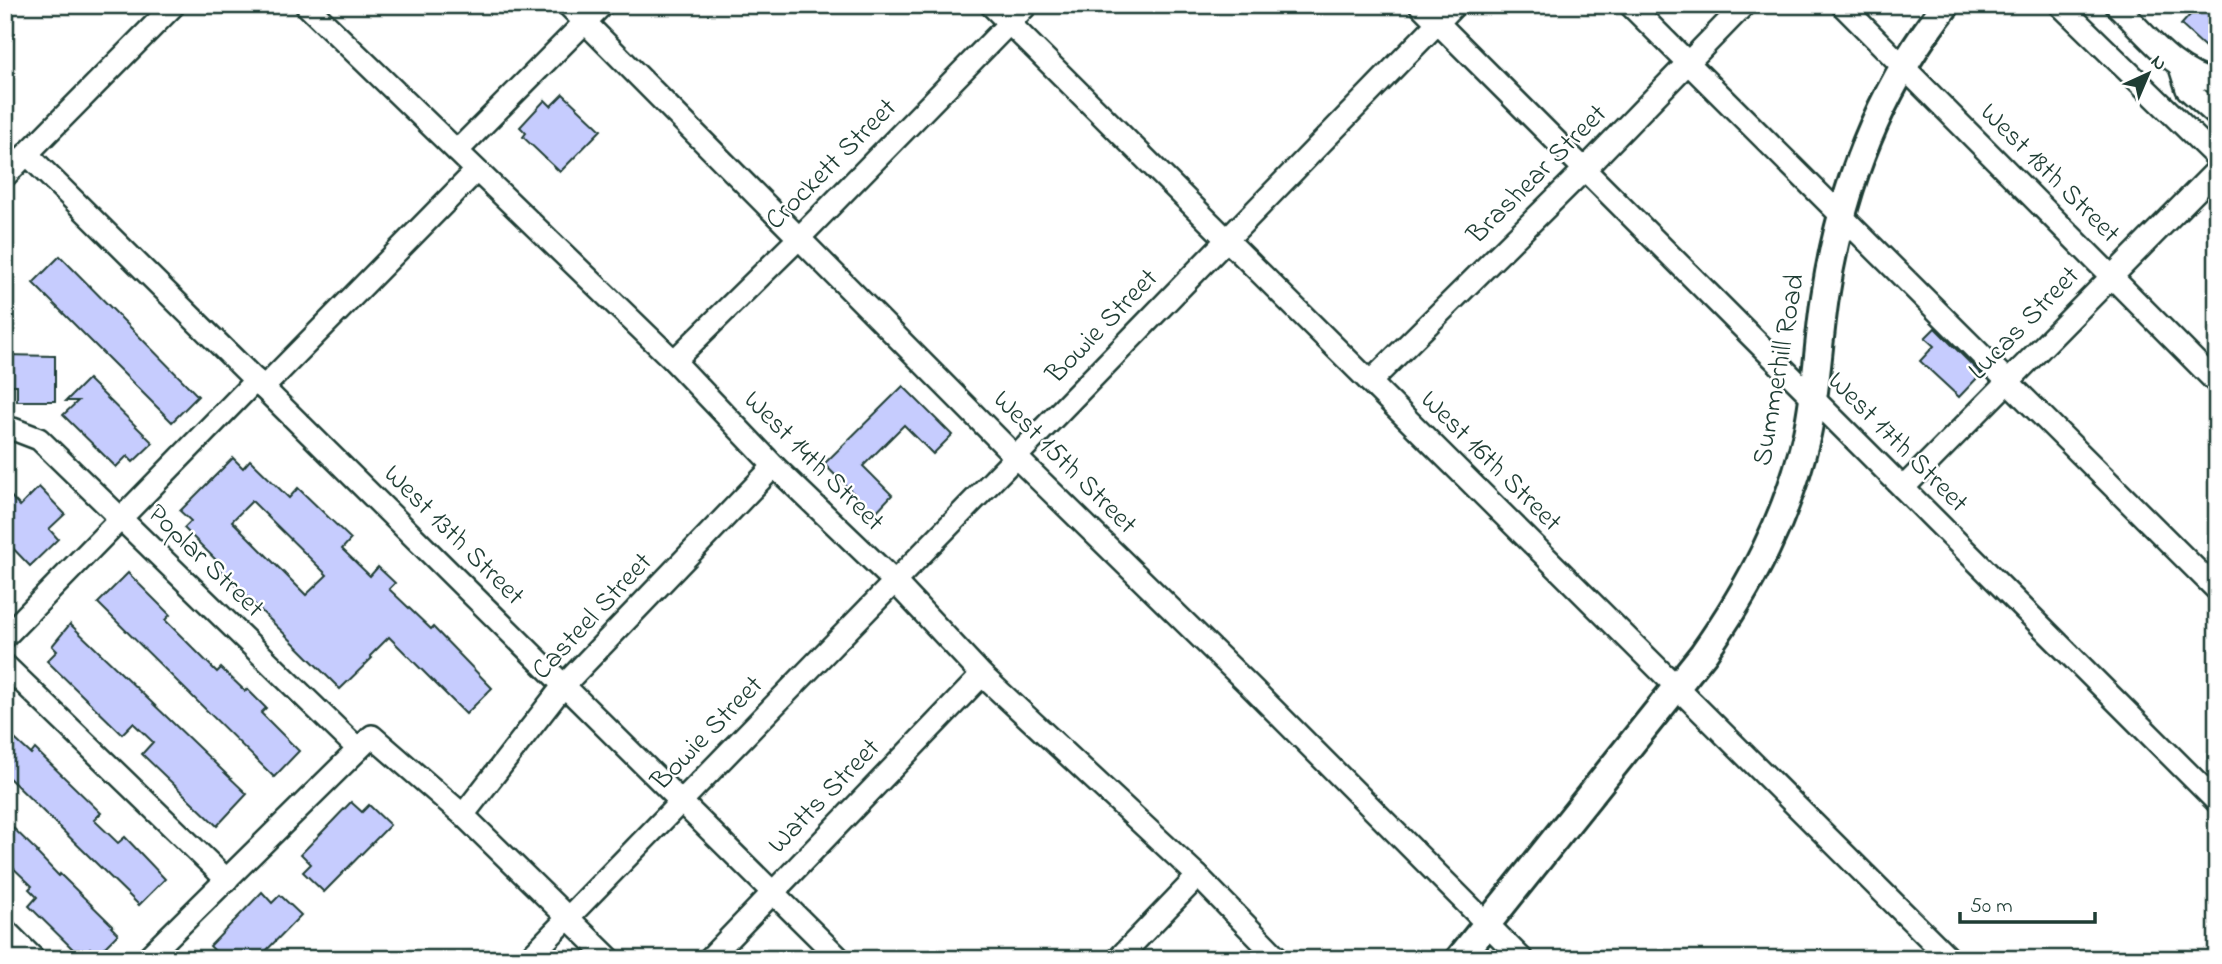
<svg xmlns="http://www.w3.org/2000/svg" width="2222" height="964" font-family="'Indie Flower',sans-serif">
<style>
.building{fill:#c6ccfe;stroke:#1f3d34;stroke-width:2;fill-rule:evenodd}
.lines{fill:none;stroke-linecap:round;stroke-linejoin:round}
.minor-casing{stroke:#1f3d34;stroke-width:26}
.major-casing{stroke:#1f3d34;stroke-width:32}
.minor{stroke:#fff;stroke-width:21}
.major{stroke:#fff;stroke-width:26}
.labels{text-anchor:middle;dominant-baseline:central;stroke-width:5;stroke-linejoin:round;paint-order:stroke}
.street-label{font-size:28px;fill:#1f3d34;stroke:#fff}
</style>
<rect width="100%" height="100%" fill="#fff"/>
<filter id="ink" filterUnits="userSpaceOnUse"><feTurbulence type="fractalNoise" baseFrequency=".0143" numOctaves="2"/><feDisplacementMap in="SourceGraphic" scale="14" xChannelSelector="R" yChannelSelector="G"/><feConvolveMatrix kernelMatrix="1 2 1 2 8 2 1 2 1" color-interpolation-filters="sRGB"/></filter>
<g filter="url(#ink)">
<g class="building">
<polygon points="2199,5 2217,5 2217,58 2181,25"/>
<polygon points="563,94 601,130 560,172 523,137 526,133 520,127 545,100 551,106"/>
<polygon points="60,256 198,396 172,422 33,283"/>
<polygon points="1935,328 1981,374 1959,397 1920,361 1934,346 1925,338"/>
<polygon points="5,355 55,356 55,401 17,401 17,385 5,385"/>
<polygon points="88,379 153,443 133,462 127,456 116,467 63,415 78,401 66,401"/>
<polygon points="903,386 952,435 933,454 904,425 863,466 892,495 874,514 824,464"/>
<path d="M 233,458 L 243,468 L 250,460 L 289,498 L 298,488 L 351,539 L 342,549 L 370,576 L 378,567 L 395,583 L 389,589 L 431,629 L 433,627 L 492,688 L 466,714 L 389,637 L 370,656 L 372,658 L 340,689 L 216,566 L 219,563 L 184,528 L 191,521 L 180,511 ZM 252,501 L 327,575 L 306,595 L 232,521 Z"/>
<polygon points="39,487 65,514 49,529 58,539 30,566 5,540 5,490 20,506"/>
<polygon points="128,573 170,615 165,620 217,672 221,668 245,691 247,689 266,708 261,713 299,751 274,777 98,603"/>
<polygon points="70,624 247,794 217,826 142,754 153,742 133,723 122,734 47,661 57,651 52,646"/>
<polygon points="5,730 31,754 35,749 101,813 94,820 118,843 125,837 165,879 139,905 5,774"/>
<polygon points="351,802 362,812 369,805 390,825 324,892 303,872 311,864 301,854"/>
<polygon points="5,820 38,852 37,853 59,876 60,874 113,926 111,927 118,934 97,955 90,948 81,957 29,906 37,897 29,889 32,886 5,860"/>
<polygon points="262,892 272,903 280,895 301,915 258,959 223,959 210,946"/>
</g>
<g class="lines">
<defs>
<g id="minor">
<polyline points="306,5 674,361 774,466 895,582 982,675 1198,876 1279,959"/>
<polyline points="568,5 1016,457 1249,685 1522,959"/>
<polyline points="991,5 1950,959"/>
<polyline points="1420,5 2217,802"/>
<polyline points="1630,5 2217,590"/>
<polyline points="1842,5 2217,383"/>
<polyline points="2060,5 2217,158"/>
<path d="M 2116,5 C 2146,34 2175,74 2217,82"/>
<polyline points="2180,67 2187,89 2217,116"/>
<polyline points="457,151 602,5"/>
<polyline points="27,154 840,959"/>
<polyline points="5,176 174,5"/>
<polyline points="674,361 799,238 1027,5"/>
<polyline points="1370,382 1584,170 1744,5"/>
<polyline points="263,388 476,171"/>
<polyline points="5,432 13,429 39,439 358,749"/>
<polyline points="1903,488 2217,170"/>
<polyline points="5,637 256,380"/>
<polyline points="5,665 227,880"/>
<polyline points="463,815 564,685 774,466"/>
<polyline points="5,930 34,959"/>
<polyline points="146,959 372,736 463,815 610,959"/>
<polyline points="528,959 1455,5"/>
<polyline points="709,959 982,675"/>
<polyline points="1118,959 1198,876"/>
</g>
<path id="major" d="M 1459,959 L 1703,654 C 1751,586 1788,516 1807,434 C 1817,388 1818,343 1825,297 C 1841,190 1878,91 1946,5"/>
</defs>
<use href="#minor" class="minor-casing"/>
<use href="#major" class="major-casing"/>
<use href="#minor" class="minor"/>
<use href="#major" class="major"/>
</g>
</g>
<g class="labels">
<g class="street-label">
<text transform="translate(832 165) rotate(-45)">Crockett Street</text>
<text transform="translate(2049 174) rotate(45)">West 18th Street</text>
<text transform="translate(1538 175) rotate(-45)">Brashear Street</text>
<text transform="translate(2025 324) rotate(-46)">Lucas Street</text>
<text transform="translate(1103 327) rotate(-46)">Bowie Street</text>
<text transform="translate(1780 370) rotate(-80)">Summerhill Road</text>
<text transform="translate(1897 443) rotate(45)">West 17th Street</text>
<text transform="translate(813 462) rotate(45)">West 14th Street</text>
<text transform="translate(1490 462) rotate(45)">West 16th Street</text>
<text transform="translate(1064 463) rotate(45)">West 15th Street</text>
<text transform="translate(453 536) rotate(45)">West 13th Street</text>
<text transform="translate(205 562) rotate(44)">Poplar Street</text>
<text transform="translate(593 617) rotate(-47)">Casteel Street</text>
<text transform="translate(708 734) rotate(-46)">Bowie Street</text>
<text transform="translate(825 797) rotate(-46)">Watts Street</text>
</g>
</g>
<rect width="2222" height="964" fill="none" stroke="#fff" stroke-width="28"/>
<rect x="14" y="14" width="2194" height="936" fill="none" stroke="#1f3d34" stroke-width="2.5" filter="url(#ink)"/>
<g transform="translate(2148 74) rotate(44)" stroke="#ffffff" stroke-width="5" paint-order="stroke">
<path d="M0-5L12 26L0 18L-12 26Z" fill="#1f3d34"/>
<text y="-10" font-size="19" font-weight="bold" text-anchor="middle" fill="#1f3d34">N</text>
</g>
<path d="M1960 912v10h135v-10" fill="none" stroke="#1f3d34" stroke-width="3.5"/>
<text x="1970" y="912" font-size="21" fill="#1f3d34" stroke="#ffffff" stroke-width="5" paint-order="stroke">50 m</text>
</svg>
